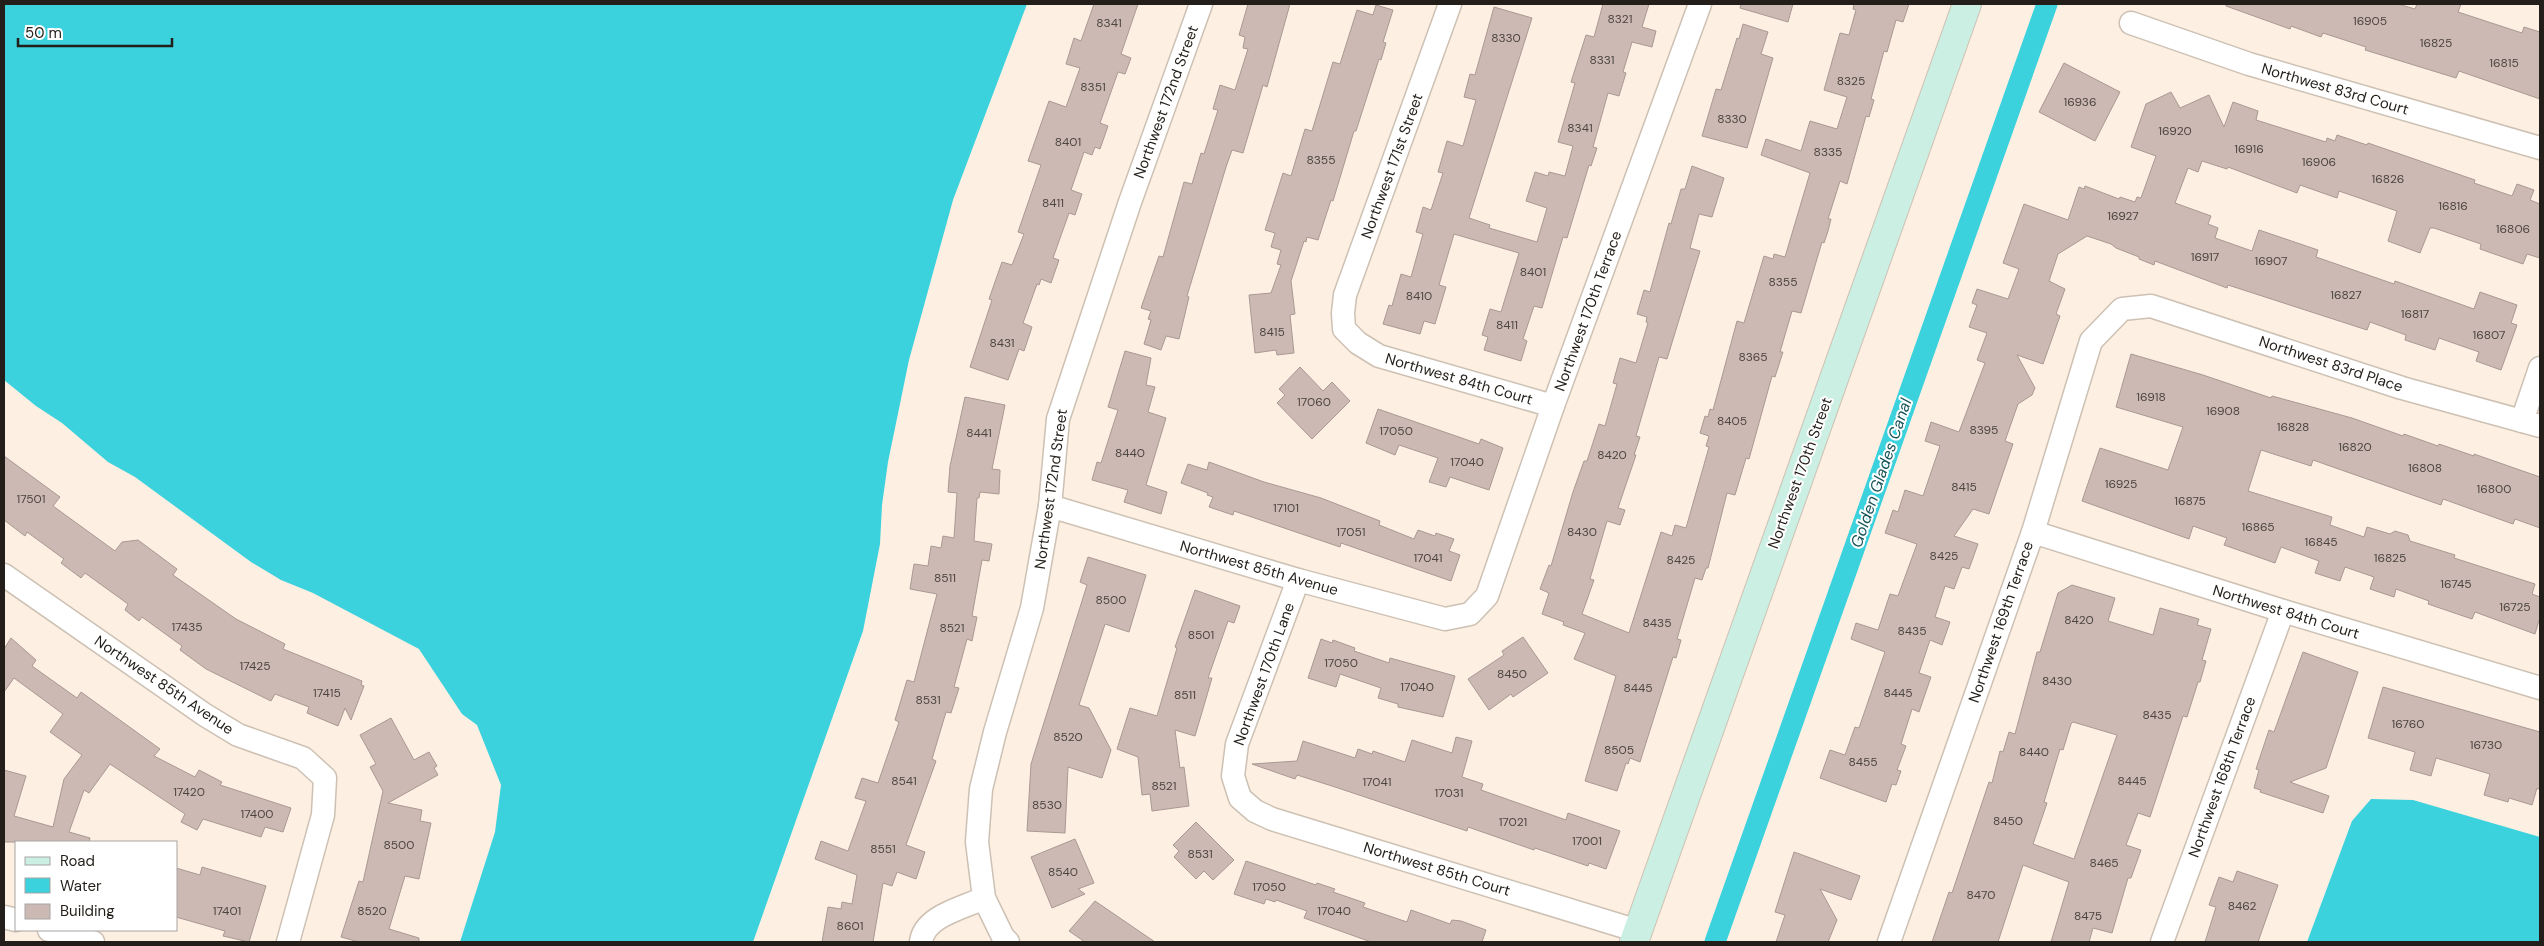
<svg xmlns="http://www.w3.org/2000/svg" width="2544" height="946" font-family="'DM Sans',sans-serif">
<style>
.water{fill:#3bd2de}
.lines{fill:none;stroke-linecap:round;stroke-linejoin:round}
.canal{stroke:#3bd2de;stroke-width:21}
.building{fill:#ccb9b4;stroke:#aa9893;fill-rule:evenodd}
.street-casing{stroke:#cdc1b4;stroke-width:25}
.secondary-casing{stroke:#cdc1b4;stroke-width:30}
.street{stroke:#fff;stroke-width:22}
.secondary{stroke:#cbf0e3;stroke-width:28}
.labels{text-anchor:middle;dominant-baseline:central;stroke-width:4;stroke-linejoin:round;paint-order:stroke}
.number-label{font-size:12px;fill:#4d4540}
.street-label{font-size:15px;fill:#231e19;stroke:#fff}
.water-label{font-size:16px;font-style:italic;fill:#165358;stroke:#fff}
</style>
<rect width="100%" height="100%" fill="#fdefe2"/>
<g class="water">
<polygon points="4,4 1027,4 953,200 909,360 888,462 882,505 880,544 863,631 753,942 460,942 495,832 501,785 477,725 462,714 419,649 313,593 281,580 251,562 135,477 108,462 62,423 36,406 4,380"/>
<polygon points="2371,799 2413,800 2540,837 2540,942 2307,942 2352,821"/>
</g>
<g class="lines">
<polyline class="canal" points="1715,942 2047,4"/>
</g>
<g class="building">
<polygon points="1094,4 1138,4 1121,54 1131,58 1125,74 1118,72 1100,123 1108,126 1100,149 1095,147 1092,155 1084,152 1071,190 1082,194 1075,215 1069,213 1053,258 1059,260 1051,283 1041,279 1039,285 1037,284 1023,323 1032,327 1024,351 1019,349 1008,380 970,367 992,300 989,299 1002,262 1012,265 1024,234 1018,232 1041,165 1028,161 1049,101 1066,107 1080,68 1066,64 1074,38 1081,41"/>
<polygon points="1248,4 1290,4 1267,87 1263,85 1243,153 1232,150 1226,167 1187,296 1189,297 1179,339 1166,336 1161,350 1144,344 1151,320 1148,319 1151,311 1141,308 1159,256 1163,257 1184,182 1192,184 1201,153 1204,154 1218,110 1213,109 1220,85 1235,90 1248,49 1243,48 1245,37 1239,35"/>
<polygon points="1603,4 1649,4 1642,27 1656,31 1652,47 1632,42 1623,72 1626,73 1619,96 1608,93 1593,147 1597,148 1591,166 1589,165 1567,238 1563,237 1542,308 1534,306 1523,339 1527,341 1521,361 1484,350 1488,337 1482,335 1490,309 1501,312 1519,253 1454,234 1439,285 1446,287 1435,324 1424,321 1420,334 1383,324 1389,305 1392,306 1401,274 1411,277 1423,234 1416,232 1423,207 1431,210 1443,173 1438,172 1447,141 1463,146 1476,100 1464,97 1470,74 1475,75 1494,7 1532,18 1469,218 1490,225 1489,228 1537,242 1547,208 1526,201 1535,172 1548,176 1549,172 1565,176 1573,146 1558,142 1575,83 1571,82 1586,35 1594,37"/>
<polygon points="1741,4 1793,4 1788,22 1740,8"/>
<polygon points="1854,4 1909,4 1903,22 1896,20 1887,52 1884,51 1871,99 1874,100 1869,117 1866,116 1847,184 1840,181 1828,219 1831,219 1828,231 1824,243 1822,242 1801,313 1792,311 1780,352 1783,352 1775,377 1772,376 1749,459 1746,458 1735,495 1727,493 1708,568 1706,568 1702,580 1695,578 1677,639 1681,640 1676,658 1673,657 1640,762 1630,758 1628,764 1626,763 1617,791 1585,781 1616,676 1574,659 1585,633 1563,625 1564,622 1542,614 1549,593 1540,589 1549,565 1551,566 1573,492 1584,461 1587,461 1599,424 1605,426 1617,384 1613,383 1620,358 1636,363 1648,323 1646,322 1647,317 1637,314 1644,290 1650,292 1669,223 1671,224 1681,189 1685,189 1692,166 1724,178 1712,217 1699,214 1690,248 1700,251 1667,359 1659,357 1636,436 1640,437 1634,455 1636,455 1618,508 1625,510 1620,525 1607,521 1590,579 1594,580 1582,614 1629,633 1661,532 1672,536 1675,525 1686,528 1709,447 1706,446 1709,436 1700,433 1705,416 1708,417 1710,409 1713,410 1737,321 1744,323 1764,256 1773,259 1774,254 1785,257 1810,173 1761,155 1766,139 1801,151 1810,121 1837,129 1847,97 1824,90 1840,33 1849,35 1856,10 1853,9"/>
<polygon points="2226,4 2398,4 2415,9 2417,4 2461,4 2458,12 2522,33 2524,27 2540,32 2540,99 2459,71 2456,78 2365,50 2366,47 2323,33 2321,37 2291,26 2290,29 2226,6"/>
<polygon points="1376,5 1393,10 1383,42 1386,43 1381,60 1379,59 1356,131 1354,131 1333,201 1331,200 1318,240 1307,237 1306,242 1304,241 1291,281 1295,314 1290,315 1294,353 1277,355 1276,350 1255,353 1249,295 1271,293 1281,265 1277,264 1281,250 1271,247 1275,233 1265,230 1283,173 1291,176 1305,129 1312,131 1333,62 1340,64 1357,10 1373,15"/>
<polygon points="1743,24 1768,32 1761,54 1773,58 1747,148 1702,136 1716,89 1721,90 1737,38 1739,39"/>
<polygon points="2064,63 2120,92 2095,141 2039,112"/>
<polygon points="2171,92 2180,108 2209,95 2224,127 2233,102 2258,111 2256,120 2326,142 2327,138 2335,141 2337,135 2367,145 2368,143 2475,180 2474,183 2512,196 2517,184 2534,190 2530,200 2540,204 2540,258 2527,254 2523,264 2480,249 2481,244 2434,228 2430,228 2420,253 2388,241 2397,211 2339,191 2337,198 2300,185 2297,193 2228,167 2227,169 2202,161 2198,172 2188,168 2175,203 2211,216 2208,224 2218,228 2215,238 2252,251 2259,230 2318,250 2316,257 2394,284 2395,281 2474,309 2480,292 2517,305 2511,323 2517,325 2501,370 2476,361 2479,352 2439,338 2435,350 2405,340 2406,335 2370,322 2367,330 2228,285 2227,288 2155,261 2154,265 2139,259 2139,257 2116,248 2111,244 2087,236 2058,254 2049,281 2065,289 2056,314 2060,316 2043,364 2017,355 2035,388 2032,395 2018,404 2005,441 2013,444 1989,514 1973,509 1954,536 1978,544 1969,569 1962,567 1954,589 1945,586 1935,617 1950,622 1942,645 1930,640 1919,673 1931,677 1919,712 1912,709 1901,744 1906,746 1897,770 1901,771 1896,785 1892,784 1886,802 1820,778 1830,750 1845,755 1855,727 1859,728 1885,652 1851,639 1856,623 1878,630 1890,594 1898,596 1917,544 1885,533 1893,510 1898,512 1905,490 1923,496 1940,446 1925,441 1931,422 1959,432 1985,363 1977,360 1987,333 1969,327 1977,305 1972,303 1977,289 2008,299 2019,269 2003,263 2024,204 2068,220 2079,187 2084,189 2085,186 2119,199 2120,197 2135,202 2137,197 2141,198 2156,156 2131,147 2146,104"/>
<polygon points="1125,351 1151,358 1146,385 1155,387 1148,412 1166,418 1146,485 1167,492 1161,514 1124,502 1128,490 1092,480 1097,462 1101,463 1118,410 1108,407"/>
<polygon points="2131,354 2203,375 2271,398 2272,396 2352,418 2403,436 2404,434 2438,446 2439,444 2474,456 2474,454 2540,477 2540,528 2515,519 2513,524 2443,499 2441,505 2313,460 2311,466 2261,450 2248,491 2332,517 2330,525 2364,537 2367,527 2390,534 2395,531 2408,535 2410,541 2455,555 2454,558 2535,584 2532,594 2540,597 2540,617 2535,634 2475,612 2472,619 2428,604 2429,601 2396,589 2394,597 2370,589 2374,577 2345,567 2340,581 2315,573 2319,561 2281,547 2275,563 2224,545 2227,538 2193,526 2189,539 2082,501 2100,448 2168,470 2183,427 2116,407"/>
<polygon points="1300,367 1323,391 1332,382 1350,401 1312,439 1277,403 1285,395 1279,389"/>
<polygon points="965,397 1005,405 992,469 1000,470 999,494 980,492 979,498 977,498 974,541 992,544 989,561 982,560 972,616 977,617 972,641 967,639 954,687 959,688 951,713 946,712 932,759 936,761 906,845 925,852 916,879 897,872 892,886 883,883 873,942 822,942 828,907 841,909 842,902 852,904 857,875 815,859 821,841 848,851 866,801 855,798 862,778 878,783 899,722 895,720 907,680 914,682 937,594 910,589 914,564 928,566 931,546 941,548 943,536 954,538 957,493 948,492 950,466"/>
<polygon points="1378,409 1479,444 1481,439 1503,448 1489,490 1450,477 1446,487 1429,482 1438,458 1399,445 1395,455 1366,443"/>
<polygon points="4,456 60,497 53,506 115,551 122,542 138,540 177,569 173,575 236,619 285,644 283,649 362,681 361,685 364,686 351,720 345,708 338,726 307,713 309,707 275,694 271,701 206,669 180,650 182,646 142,617 139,621 125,610 128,604 85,573 81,578 61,563 64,559 27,532 25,536 4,520"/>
<polygon points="1209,462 1264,482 1321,498 1380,521 1379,525 1414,539 1418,530 1435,536 1436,533 1454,539 1449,551 1460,555 1451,581 1341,543 1340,547 1234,511 1233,515 1209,507 1213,497 1207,495 1208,493 1181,483 1188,464 1207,470"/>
<polygon points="1088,557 1146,575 1129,632 1105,624 1079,705 1089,708 1111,750 1102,778 1068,767 1065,833 1027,831 1031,764 1087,585 1080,582"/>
<path d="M 2072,585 L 2115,598 L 2108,621 L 2153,635 L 2160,608 L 2199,619 L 2197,625 L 2211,629 L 2202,660 L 2206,661 L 2200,682 L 2198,682 L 2187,717 L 2183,716 L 2150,817 L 2138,813 L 2126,845 L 2141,850 L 2131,878 L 2128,878 L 2112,933 L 2093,928 L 2089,942 L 2051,942 L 2069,882 L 2023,865 L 1998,942 L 1932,942 L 1949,892 L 1952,893 L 1989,782 L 1992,783 L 2000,751 L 2003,752 L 2009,732 L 2015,734 L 2037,652 L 2040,652 L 2058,593 ZM 2073,722 L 2117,735 L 2074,859 L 2033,844 L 2047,803 L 2044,802 L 2060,749 L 2063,750 L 2071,724 Z"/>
<polygon points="1195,590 1240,606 1234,623 1228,621 1208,678 1212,678 1195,736 1175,730 1180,768 1184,767 1189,806 1152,811 1150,794 1142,795 1138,757 1117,749 1130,708 1157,716 1177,648 1175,647"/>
<polygon points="1523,637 1548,673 1513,697 1511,694 1489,710 1468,679 1504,655 1502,651"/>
<polygon points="11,638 36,660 32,666 77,698 81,692 160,749 154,756 195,777 199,770 222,782 220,785 291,808 283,832 265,827 261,837 203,819 197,830 181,822 185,814 110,764 89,793 84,790 69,832 90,838 89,842 4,842 4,770 26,776 14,816 53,827 64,779 82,755 50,732 63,714 14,678 4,692 4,649"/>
<polygon points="1321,639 1332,643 1333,640 1355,648 1354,651 1389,663 1390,658 1455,676 1443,717 1398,707 1398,704 1378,698 1381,688 1340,674 1336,687 1308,678"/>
<polygon points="2303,652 2358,672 2326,768 2290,782 2329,796 2323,813 2260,792 2261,790 2254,788 2259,770 2256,769 2269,730 2274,732"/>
<polygon points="2383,687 2540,732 2540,790 2537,788 2532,805 2509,798 2508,802 2484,795 2490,774 2436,758 2431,776 2410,770 2415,752 2368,738"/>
<polygon points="391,718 414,760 429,752 437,766 434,768 438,775 388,803 422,810 420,821 431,823 419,879 405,876 389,929 419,938 419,942 359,942 341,937 359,881 363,882 383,791 370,767 376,764 360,735"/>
<polygon points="1456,737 1472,741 1462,777 1483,784 1481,790 1566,820 1568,813 1620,831 1606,869 1589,863 1588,866 1535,848 1534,850 1468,827 1467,831 1332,786 1297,775 1295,779 1252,764 1297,761 1303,741 1355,758 1358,749 1372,754 1373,751 1405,762 1412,740 1452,753"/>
<polygon points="1196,822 1234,860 1213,880 1204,871 1196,879 1174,857 1179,851 1173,845"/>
<polygon points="1075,839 1094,883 1078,889 1085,894 1052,908 1031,857"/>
<polygon points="1794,852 1860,876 1851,900 1820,889 1837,920 1828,942 1776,942 1785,915 1775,912"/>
<polygon points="1246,861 1316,885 1317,883 1335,889 1333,892 1365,903 1363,907 1407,922 1411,910 1450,924 1452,920 1461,921 1486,930 1482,942 1371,942 1304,918 1307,911 1276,900 1275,902 1266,899 1264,904 1234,894"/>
<polygon points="202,867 266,886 249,942 223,936 225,931 176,917 176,868 200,875"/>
<polygon points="2237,871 2278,885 2258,942 2205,942 2216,907 2209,905 2219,877 2233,882"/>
<polygon points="1095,901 1155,942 1085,942 1069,931"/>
</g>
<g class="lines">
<defs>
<g id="street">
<polyline points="1450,4 1345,295 1343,313 1344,329 1358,343 1379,356 1553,406"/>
<polyline points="2131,23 2249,64 2540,148"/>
<polyline points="2522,421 2540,368"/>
<polyline points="1050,506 1298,580 1445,619 1470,614 1487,596 1553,406 1700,4"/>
<polyline points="2033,532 2283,611 2540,688"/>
<polyline points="4,575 205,715 238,735 303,758 325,778 323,815 288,942"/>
<polyline points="1298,580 1237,744 1233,776 1240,798 1255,811 1272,819 1638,931"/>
<polyline points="4,917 16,920"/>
<polyline points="49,930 93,942"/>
<path d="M 921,942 C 924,916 963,908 984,898"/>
<polyline points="1008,942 1003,937 984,898 977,842 981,789 995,732 1032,608 1050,506 1058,419 1130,202 1201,4"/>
<polyline points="1889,942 2033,532 2091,341 2122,309 2151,306 2402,388 2540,426"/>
<polyline points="2162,942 2283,611"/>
</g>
<polyline id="secondary" points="1634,942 1967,4"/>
</defs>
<use href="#street" class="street-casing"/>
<use href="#secondary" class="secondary-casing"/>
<use href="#street" class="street"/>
<use href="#secondary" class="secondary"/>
</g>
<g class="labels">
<g class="number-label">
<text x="1620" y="19">8321</text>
<text x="2370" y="21">16905</text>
<text x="1109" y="23">8341</text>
<text x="1506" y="38">8330</text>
<text x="2436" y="43">16825</text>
<text x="1602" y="60">8331</text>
<text x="2504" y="63">16815</text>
<text x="1851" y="81">8325</text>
<text x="1093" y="87">8351</text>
<text x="2080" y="102">16936</text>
<text x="1732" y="119">8330</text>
<text x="1580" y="128">8341</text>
<text x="2175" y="131">16920</text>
<text x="1068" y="142">8401</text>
<text x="2249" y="149">16916</text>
<text x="1828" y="152">8335</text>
<text x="1321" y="160">8355</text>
<text x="2319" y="162">16906</text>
<text x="2388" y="179">16826</text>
<text x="1053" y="203">8411</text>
<text x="2453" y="206">16816</text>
<text x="2123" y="216">16927</text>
<text x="2513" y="229">16806</text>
<text x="2205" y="257">16917</text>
<text x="2271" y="261">16907</text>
<text x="1533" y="272">8401</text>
<text x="1783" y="282">8355</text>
<text x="2346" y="295">16827</text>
<text x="1419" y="296">8410</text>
<text x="2415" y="314">16817</text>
<text x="1507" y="325">8411</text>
<text x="1272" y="332">8415</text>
<text x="2489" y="335">16807</text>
<text x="1002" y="343">8431</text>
<text x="1753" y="357">8365</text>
<text x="2151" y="397">16918</text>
<text x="1314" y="402">17060</text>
<text x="2223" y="411">16908</text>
<text x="1732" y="421">8405</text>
<text x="2293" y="427">16828</text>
<text x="1984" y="430">8395</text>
<text x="1396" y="431">17050</text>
<text x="979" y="433">8441</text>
<text x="2355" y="447">16820</text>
<text x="1130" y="453">8440</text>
<text x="1612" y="455">8420</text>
<text x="1467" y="462">17040</text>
<text x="2425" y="468">16808</text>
<text x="2121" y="484">16925</text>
<text x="1964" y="487">8415</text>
<text x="2494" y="489">16800</text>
<text x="31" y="499">17501</text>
<text x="2190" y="501">16875</text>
<text x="1286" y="508">17101</text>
<text x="2258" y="527">16865</text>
<text x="1351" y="532">17051</text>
<text x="1582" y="532">8430</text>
<text x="2321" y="542">16845</text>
<text x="1944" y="556">8425</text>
<text x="1428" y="558">17041</text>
<text x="2390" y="558">16825</text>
<text x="1681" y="560">8425</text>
<text x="945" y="578">8511</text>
<text x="2456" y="584">16745</text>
<text x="1111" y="600">8500</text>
<text x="2515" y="607">16725</text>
<text x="2079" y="620">8420</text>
<text x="1657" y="623">8435</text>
<text x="187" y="627">17435</text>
<text x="952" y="628">8521</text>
<text x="1912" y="631">8435</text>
<text x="1201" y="635">8501</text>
<text x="1341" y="663">17050</text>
<text x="255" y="666">17425</text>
<text x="1512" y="674">8450</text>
<text x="2057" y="681">8430</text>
<text x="1417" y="687">17040</text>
<text x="1638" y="688">8445</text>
<text x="327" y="693">17415</text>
<text x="1898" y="693">8445</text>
<text x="1185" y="695">8511</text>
<text x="928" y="700">8531</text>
<text x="2157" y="715">8435</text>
<text x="2408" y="724">16760</text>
<text x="1068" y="737">8520</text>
<text x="2486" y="745">16730</text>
<text x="1619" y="750">8505</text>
<text x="2034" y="752">8440</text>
<text x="1863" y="762">8455</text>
<text x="904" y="781">8541</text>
<text x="2132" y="781">8445</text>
<text x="1377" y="782">17041</text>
<text x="1164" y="786">8521</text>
<text x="189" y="792">17420</text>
<text x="1449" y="793">17031</text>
<text x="1047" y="805">8530</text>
<text x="257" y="814">17400</text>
<text x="2008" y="821">8450</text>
<text x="1513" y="822">17021</text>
<text x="1587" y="841">17001</text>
<text x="399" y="845">8500</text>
<text x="883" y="849">8551</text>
<text x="1200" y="854">8531</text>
<text x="2104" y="863">8465</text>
<text x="1063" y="872">8540</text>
<text x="1269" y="887">17050</text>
<text x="1981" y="895">8470</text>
<text x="2242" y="906">8462</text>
<text x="227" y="911">17401</text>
<text x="372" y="911">8520</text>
<text x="1334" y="911">17040</text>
<text x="2088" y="916">8475</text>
<text x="850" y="926">8601</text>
</g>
<g class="street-label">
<text transform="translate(2335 89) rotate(16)">Northwest 83rd Court</text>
<text transform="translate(1166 102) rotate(-70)">Northwest 172nd Street</text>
<text transform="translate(1392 166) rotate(-70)">Northwest 171st Street</text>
<text transform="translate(1588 311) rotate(-70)">Northwest 170th Terrace</text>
<text transform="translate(2331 364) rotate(18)">Northwest 83rd Place</text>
<text transform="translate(1459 379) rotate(16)">Northwest 84th Court</text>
<text transform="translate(1800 473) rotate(-70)">Northwest 170th Street</text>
<text transform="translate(1051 489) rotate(-82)">Northwest 172nd Street</text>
<text transform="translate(1259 568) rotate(16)">Northwest 85th Avenue</text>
<text transform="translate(2286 612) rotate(17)">Northwest 84th Court</text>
<text transform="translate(2001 622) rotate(-71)">Northwest 169th Terrace</text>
<text transform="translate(1264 674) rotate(-70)">Northwest 170th Lane</text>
<text transform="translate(164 685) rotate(34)">Northwest 85th Avenue</text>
<text transform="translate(2222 777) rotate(-70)">Northwest 168th Terrace</text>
<text transform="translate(1437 869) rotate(17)">Northwest 85th Court</text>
</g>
<g class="water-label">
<text transform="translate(1881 473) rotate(-71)">Golden Glades Canal</text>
</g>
</g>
<rect width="2544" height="946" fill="none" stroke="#231e19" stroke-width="10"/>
<rect x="15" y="841" width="162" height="90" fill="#ffffff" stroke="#a7a5a3"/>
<rect x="25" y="857" width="25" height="8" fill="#cbf0e3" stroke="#a7a5a3"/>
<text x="60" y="866" font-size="15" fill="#231e19">Road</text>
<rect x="25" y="878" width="25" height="15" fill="#3bd2de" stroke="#a7a5a3"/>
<text x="60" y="891" font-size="15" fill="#231e19">Water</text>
<rect x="25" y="904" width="25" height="15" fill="#ccb9b4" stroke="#a7a5a3"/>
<text x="60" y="916" font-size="15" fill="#231e19">Building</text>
<path d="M18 38v8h154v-8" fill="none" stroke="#231e19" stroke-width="2.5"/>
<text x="25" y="38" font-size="15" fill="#231e19" stroke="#ffffff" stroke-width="4" paint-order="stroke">50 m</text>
</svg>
